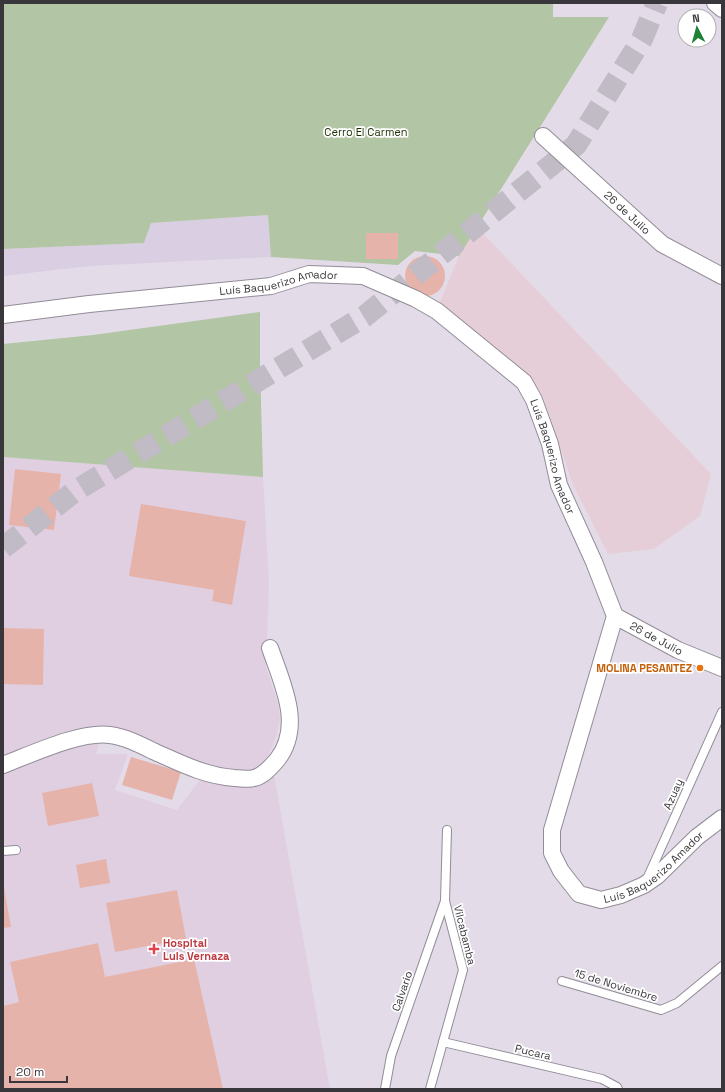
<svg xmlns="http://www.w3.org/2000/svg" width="725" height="1092" font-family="'Space Grotesk',sans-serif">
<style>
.built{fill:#dacfe2}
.industrial{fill:#e6ced8}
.medical{fill:#e0cfe1;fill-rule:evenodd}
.green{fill:#b2c5a4}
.building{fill:#e6b3ab}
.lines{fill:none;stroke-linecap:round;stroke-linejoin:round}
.primary-tunnel{stroke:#c1bbc6;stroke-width:22;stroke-dasharray:22 11;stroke-linecap:butt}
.lane-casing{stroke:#928c97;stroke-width:10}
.street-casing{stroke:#928c97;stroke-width:18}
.lane{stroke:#fff;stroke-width:8}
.street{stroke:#fff;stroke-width:16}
.food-dot{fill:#e8710a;stroke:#fff;stroke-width:1.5}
.health-dot{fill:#e0444e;stroke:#fff;stroke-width:1.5}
.labels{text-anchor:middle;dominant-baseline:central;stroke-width:3.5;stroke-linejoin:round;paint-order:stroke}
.park-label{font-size:11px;fill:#1c3004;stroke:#fff}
.street-label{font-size:11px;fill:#3a373c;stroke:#fff}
.food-label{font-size:11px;font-weight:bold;fill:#c56008;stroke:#fff;text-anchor:end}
.health-label{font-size:11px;font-weight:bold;fill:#be3a42;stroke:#fff;text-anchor:start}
</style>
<rect width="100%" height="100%" fill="#e3dce8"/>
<polygon class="built" points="268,215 271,257 90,266 3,276 3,249 144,243 151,223"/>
<polygon class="industrial" points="477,227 711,474 700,516 654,549 608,554 573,485 544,399 531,378 439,304 459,256"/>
<path class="medical" d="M 3,457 L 263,477 L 269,585 L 266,667 L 278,703 L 280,719 L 276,737 L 270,752 L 330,1089 L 3,1089 ZM 104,728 L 207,770 L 177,810 L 115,790 L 128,754 L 96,754 Z"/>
<g class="green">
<polygon points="3,3 553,3 553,17 609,17 459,256 415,251 398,265 271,257 268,215 151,223 144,243 3,249"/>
<polygon points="260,312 260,362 263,477 3,457 3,344 93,335"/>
</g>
<g class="building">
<rect x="366" y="233" width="32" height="26"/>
<circle cx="425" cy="276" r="20"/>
<polygon points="15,469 61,474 54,530 9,525"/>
<polygon points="141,504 246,521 232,605 212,601 214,590 129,576"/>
<polygon points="3,628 44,629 43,685 3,684"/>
<polygon points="131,757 181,772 172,800 122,785"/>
<polygon points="92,783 99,816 48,826 42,793"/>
<polygon points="106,859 110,883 80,888 76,865"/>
<polygon points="3,882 11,927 3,928"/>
<polygon points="177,890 186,939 115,952 106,903"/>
<polygon points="98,943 105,977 194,959 223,1089 3,1089 3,1006 19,1002 10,962"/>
</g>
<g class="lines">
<polyline class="primary-tunnel" points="3,548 75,491 365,316 576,145 642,39 657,3"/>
<defs>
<g id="lane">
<polyline points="3,851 16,850"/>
<polyline points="647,879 722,712"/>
<polyline points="562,981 661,1010 677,1003 722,966"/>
<polyline points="443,1042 602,1079 617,1087 618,1089"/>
<polyline points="385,1089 391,1056 445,901"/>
<polyline points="430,1089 463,970 445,901 447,830"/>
</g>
<g id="street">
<polyline points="715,3 722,9"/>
<path id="s1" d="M 543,136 L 662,244 L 722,276"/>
<path id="s2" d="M 3,315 L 89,304 L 271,286 L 309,274 L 363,276 L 416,299 L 437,311 L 524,382 L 534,400 L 550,444 L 559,485 L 594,562 L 615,616 L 552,830 L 552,853 L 561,871 L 579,894 L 601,900 L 621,895 L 644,885 L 657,876 L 697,837 L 722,818"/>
<path id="s3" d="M 615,616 L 678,650 L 722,668"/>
<path d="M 3,765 C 32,754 80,731 110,735 C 125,737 139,744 153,751 C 180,763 205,776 235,778 C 241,778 248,780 254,778 C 263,776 271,767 277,760 C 304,726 282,683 270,648"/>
</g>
</defs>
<use href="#lane" class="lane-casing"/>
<use href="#street" class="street-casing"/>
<use href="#lane" class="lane"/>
<use href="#street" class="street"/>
</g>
<circle class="food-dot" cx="700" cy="668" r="4"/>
<path class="health-dot" d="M152 943h4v4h4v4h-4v4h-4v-4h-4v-4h4z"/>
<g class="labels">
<g class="park-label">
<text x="366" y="132">Cerro El Carmen</text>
</g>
<g class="street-label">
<text stroke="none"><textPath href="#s1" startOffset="114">26 de Julio</textPath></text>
<text stroke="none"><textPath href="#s2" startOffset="278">Luís Baquerizo Amador</textPath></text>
<text stroke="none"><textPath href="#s2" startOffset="638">Luís Baquerizo Amador</textPath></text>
<text stroke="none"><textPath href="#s3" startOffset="47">26 de Julio</textPath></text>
<text transform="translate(673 794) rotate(-66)">Azuay</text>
<text stroke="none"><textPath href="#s2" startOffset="1191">Luís Baquerizo Amador</textPath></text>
<text transform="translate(465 935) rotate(76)">Vilcabamba</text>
<text transform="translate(616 985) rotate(17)">15 de Noviembre</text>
<text transform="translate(402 991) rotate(-71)">Calvario</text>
<text transform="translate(533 1052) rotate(13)">Pucara</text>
</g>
<g class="food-label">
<text x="692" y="668">MOLINA PESANTEZ</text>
</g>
<g class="health-label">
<text x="163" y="943">Hospital<tspan x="163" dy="13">Luis Vernaza</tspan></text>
</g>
</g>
<rect width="725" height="1092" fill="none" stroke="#3a373c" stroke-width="8"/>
<g transform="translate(697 28) rotate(354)"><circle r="19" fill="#ffffff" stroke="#b0afb1"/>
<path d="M0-3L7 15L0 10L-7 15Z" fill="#1e8134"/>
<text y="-6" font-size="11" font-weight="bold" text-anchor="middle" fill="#3a373c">N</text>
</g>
<path d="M10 1076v6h57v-6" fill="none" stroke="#3a373c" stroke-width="2"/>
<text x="16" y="1076" font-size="12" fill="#3a373c" stroke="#ffffff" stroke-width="3" paint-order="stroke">20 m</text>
</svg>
